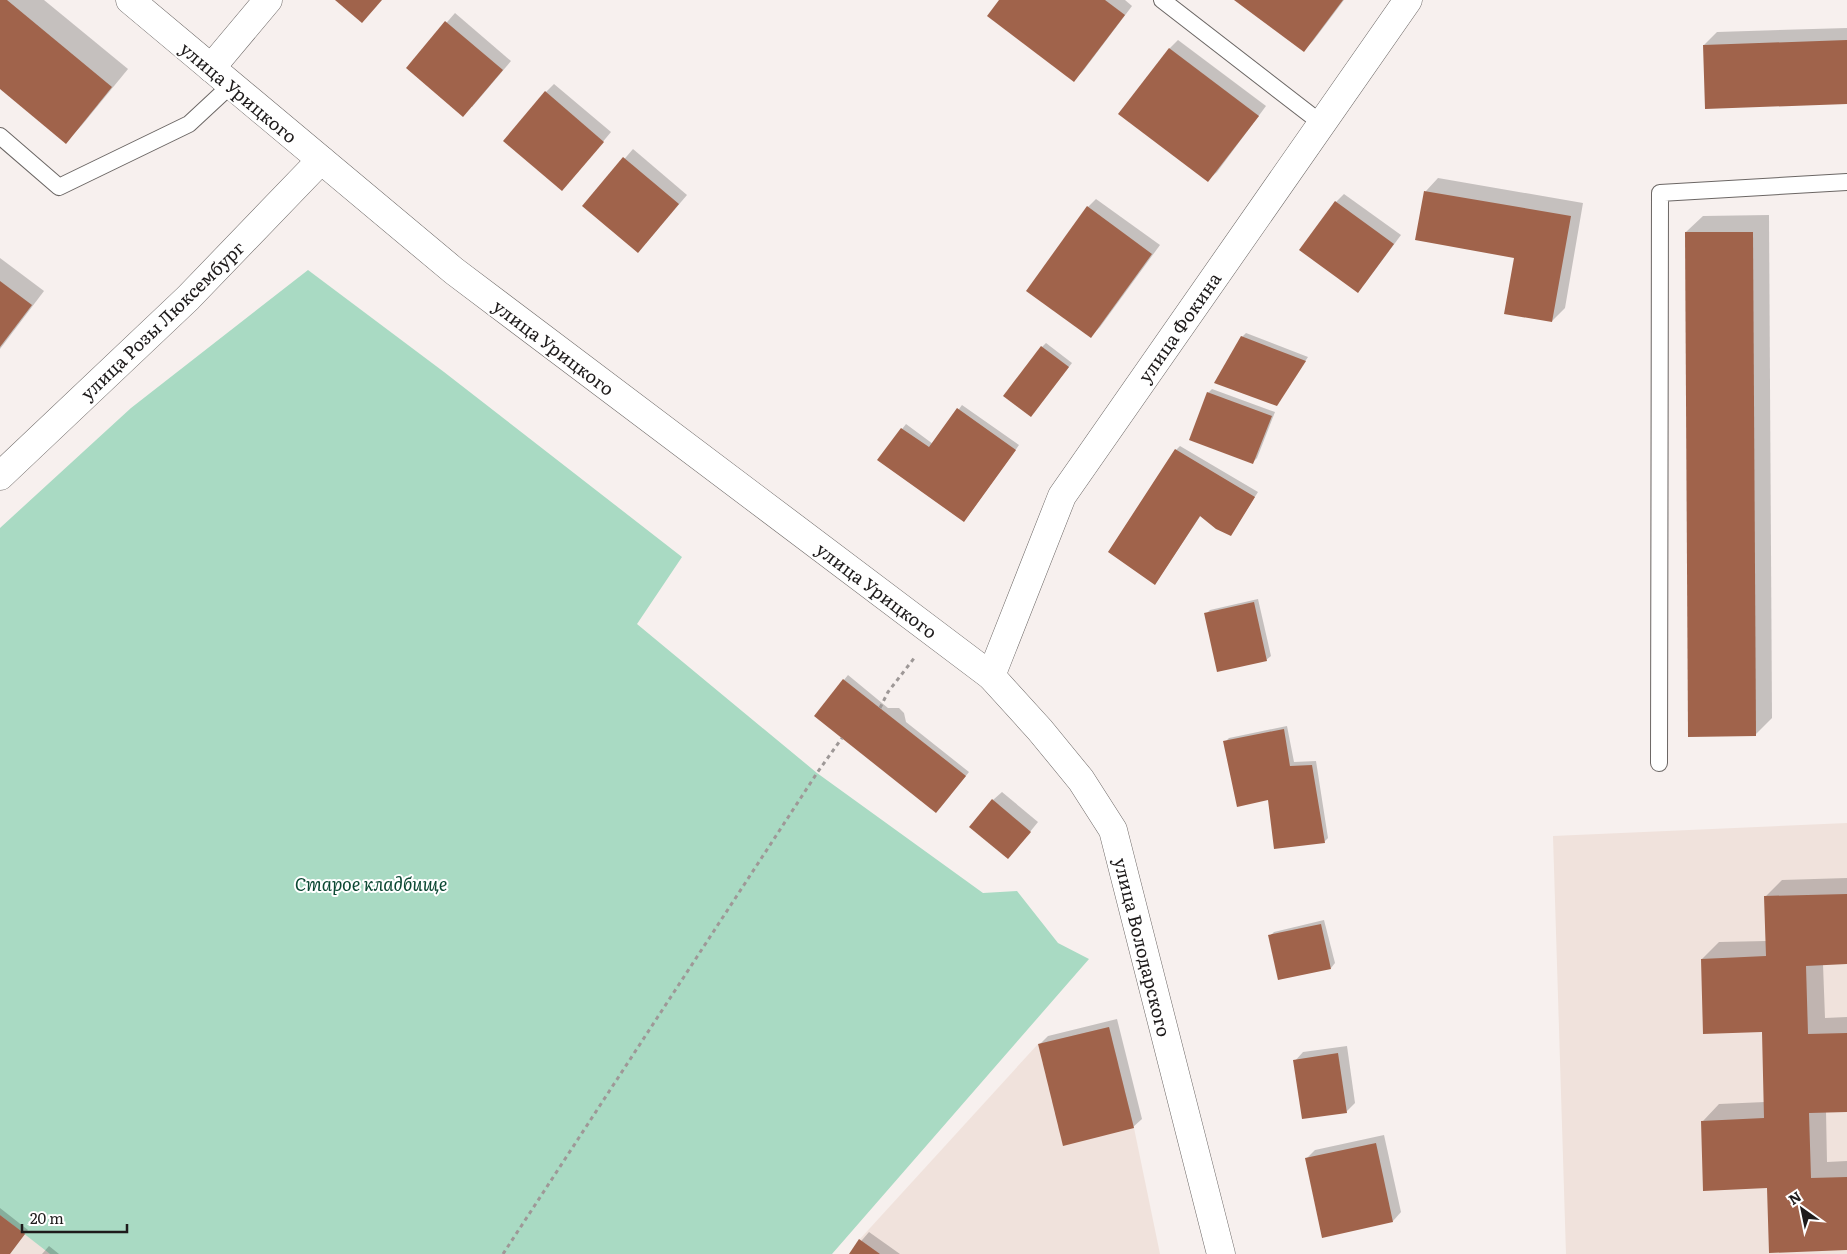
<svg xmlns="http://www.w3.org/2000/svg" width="1847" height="1254" font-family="Literata,serif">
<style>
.built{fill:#f0e2dc}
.green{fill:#a9dac3}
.shadow{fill:#0003}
.building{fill:#a0634b}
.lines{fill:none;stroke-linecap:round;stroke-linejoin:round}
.service-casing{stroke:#6b6664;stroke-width:18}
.minor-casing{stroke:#6b6664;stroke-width:29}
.tertiary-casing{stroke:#6b6664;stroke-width:29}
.path{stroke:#9e9897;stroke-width:3;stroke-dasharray:4 4;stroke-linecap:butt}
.service{stroke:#fff;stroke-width:16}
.minor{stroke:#fff;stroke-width:28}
.tertiary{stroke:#fff;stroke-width:28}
.labels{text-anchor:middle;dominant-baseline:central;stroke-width:4;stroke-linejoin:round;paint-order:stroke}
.street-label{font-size:18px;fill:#1e1b1b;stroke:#fff}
.park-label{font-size:18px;font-style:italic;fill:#0c4833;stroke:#fff}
</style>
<rect width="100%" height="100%" fill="#f7f0ee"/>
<g class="built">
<polygon points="1847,823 1847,1254 1566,1254 1553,836"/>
<polygon points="1109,1027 1134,1128 1160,1254 849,1254 860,1239 1038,1044"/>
<polygon points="0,1215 25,1234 50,1254 0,1254"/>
</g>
<polygon class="green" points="308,270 444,372 682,557 637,624 817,773 983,893 1017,891 1058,943 1089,959 832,1254 50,1254 0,1215 0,528 131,408"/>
<g class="shadow">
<polygon points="0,0 44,0 128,69 82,125 66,142 0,88"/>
<polygon points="1000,0 1125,0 1132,6 1083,71 1074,80"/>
<polygon points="1236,0 1344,0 1313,41 1304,50"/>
<polygon points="455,13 511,61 472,107 407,68"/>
<polygon points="1847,28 1847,103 1704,45 1717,32"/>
<polygon points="1178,40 1266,106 1217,172 1208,180 1120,114 1170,48"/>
<polygon points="554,84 611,132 570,181 546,92"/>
<polygon points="633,149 687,195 646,243 584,206"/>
<polygon points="1438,178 1583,203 1565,308 1552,321 1515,257 1417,239 1426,191"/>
<polygon points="1344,194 1401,235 1366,282 1358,291 1336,202"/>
<polygon points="1096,199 1160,245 1100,327 1091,336 1088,207"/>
<polygon points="1769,215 1772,718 1755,735 1686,232 1703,216"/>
<polygon points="0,258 44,291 0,349"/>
<polygon points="1246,333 1308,357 1277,404 1242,337"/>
<polygon points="1046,343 1072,363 1035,411 1042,347"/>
<polygon points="1212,389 1275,412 1257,458 1253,462 1208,393"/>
<polygon points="962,405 1019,445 968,516 879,459 906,424 933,444"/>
<polygon points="1180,446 1258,492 1231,534 1201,515 1155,584 1176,450"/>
<polygon points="1258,599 1271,656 1266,660 1206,614 1210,610"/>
<polygon points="848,675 888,708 899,708 904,713 906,722 969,772 940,808 815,716"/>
<polygon points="1287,726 1294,762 1316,761 1328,838 1324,842 1270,798 1225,742 1229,738"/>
<polygon points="1002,792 1038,822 1016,849 993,800"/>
<polygon points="1847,878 1847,963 1823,964 1825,1018 1847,1017 1847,1110 1826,1111 1827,1162 1847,1161 1847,1249 1768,1187 1703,1121 1719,1104 1765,1102 1763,1030 1702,959 1719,942 1766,941 1765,897 1782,880"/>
<polygon points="1324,920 1335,963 1331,968 1270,936 1274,932"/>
<polygon points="1117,1019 1142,1119 1133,1127 1040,1044 1048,1036"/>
<polygon points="1347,1046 1355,1103 1346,1112 1295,1061 1303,1052"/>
<polygon points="1384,1135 1401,1212 1393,1221 1306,1159 1315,1150"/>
<polygon points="0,1208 28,1230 9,1254 0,1254"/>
<polygon points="869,1232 900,1254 850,1254"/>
<polygon points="49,1246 59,1254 42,1254"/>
</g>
<g class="building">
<polygon points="0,0 7,0 112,87 66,144 0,89"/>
<polygon points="335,0 382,0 362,23"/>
<polygon points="999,0 1105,0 1125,15 1074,82 987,16"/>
<polygon points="1234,0 1343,0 1304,52"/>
<polygon points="445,21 503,70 463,117 406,68"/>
<polygon points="1847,40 1847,104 1705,109 1703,45"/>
<polygon points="1169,48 1259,116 1208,182 1118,114"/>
<polygon points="545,91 604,142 562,191 503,141"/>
<polygon points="623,157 679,204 638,253 582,206"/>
<polygon points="1424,191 1571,216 1552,322 1504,314 1514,258 1415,240"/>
<polygon points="1335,201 1394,244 1358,293 1299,250"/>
<polygon points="1087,206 1152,254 1091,338 1026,291"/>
<polygon points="1685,232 1753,232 1756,736 1688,737"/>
<polygon points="0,281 32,305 0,347"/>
<polygon points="1241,336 1306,361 1277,406 1214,383"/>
<polygon points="1041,346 1069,367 1031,417 1003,396"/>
<polygon points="1207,392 1272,416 1253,464 1189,440"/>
<polygon points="957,408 1016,450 964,522 877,460 901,428 929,447"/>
<polygon points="1175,449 1255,497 1231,536 1216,529 1200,516 1155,585 1108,552"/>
<polygon points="1254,602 1267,661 1217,672 1204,613"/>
<polygon points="843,679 966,776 936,813 814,716"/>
<polygon points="1284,729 1290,766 1312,765 1325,843 1274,849 1268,800 1237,807 1223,741"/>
<polygon points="992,799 1031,832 1008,859 969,827"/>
<polygon points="1847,894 1847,964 1806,966 1808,1034 1847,1033 1847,1112 1809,1113 1811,1178 1847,1177 1847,1250 1769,1253 1767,1188 1703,1191 1701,1121 1764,1118 1762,1032 1703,1034 1701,959 1766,956 1764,896"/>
<polygon points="1321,924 1331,969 1278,980 1268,935"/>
<polygon points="1109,1027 1134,1128 1063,1146 1038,1044"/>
<polygon points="1338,1053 1347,1113 1302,1119 1293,1060"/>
<polygon points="1376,1143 1393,1222 1322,1238 1305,1158"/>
<polygon points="0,1215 25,1234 10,1254 0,1254"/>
<polygon points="859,1239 880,1254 849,1254"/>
</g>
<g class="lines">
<defs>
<g id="service">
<polyline points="1162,0 1321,123"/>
<polyline points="0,136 59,187 189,124 231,85"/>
<polyline points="1659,763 1660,193 1847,182"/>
</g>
<g id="minor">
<polyline points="211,68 268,0"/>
<polyline points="0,476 188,298 321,160"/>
<polyline points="991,676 1062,496 1408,0"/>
</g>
<polyline id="tertiary" points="130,0 454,271 991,676 1040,730 1081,780 1113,830 1221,1254"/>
</defs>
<use href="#service" class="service-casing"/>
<use href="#minor" class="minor-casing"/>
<use href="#tertiary" class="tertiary-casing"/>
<g class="path">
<polyline points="880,708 888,692 915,657"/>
<polyline points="503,1254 817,773 842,738"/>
</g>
<use href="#service" class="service"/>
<use href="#minor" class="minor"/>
<use href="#tertiary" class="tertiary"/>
</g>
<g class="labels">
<g class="street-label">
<text transform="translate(239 92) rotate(40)">улица Урицкого</text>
<text transform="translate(162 320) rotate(-44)">улица Розы Люксембург</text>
<text transform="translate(1179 327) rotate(-55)">улица Фокина</text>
<text transform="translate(554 347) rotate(37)">улица Урицкого</text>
<text transform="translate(877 590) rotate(37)">улица Урицкого</text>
<text transform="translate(1143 947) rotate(76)">улица Володарского</text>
</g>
<g class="park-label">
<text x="371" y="883">Старое кладбище</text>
</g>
</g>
<g transform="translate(1802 1209) rotate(327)" stroke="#ffffff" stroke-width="4" paint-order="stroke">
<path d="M0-4L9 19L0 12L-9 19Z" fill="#1e1b1b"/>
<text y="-8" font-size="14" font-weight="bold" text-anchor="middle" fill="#1e1b1b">N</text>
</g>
<path d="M22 1224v8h105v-8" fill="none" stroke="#1e1b1b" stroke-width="2.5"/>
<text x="30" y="1224" font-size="15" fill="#1e1b1b" stroke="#ffffff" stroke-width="4" paint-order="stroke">20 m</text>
</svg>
